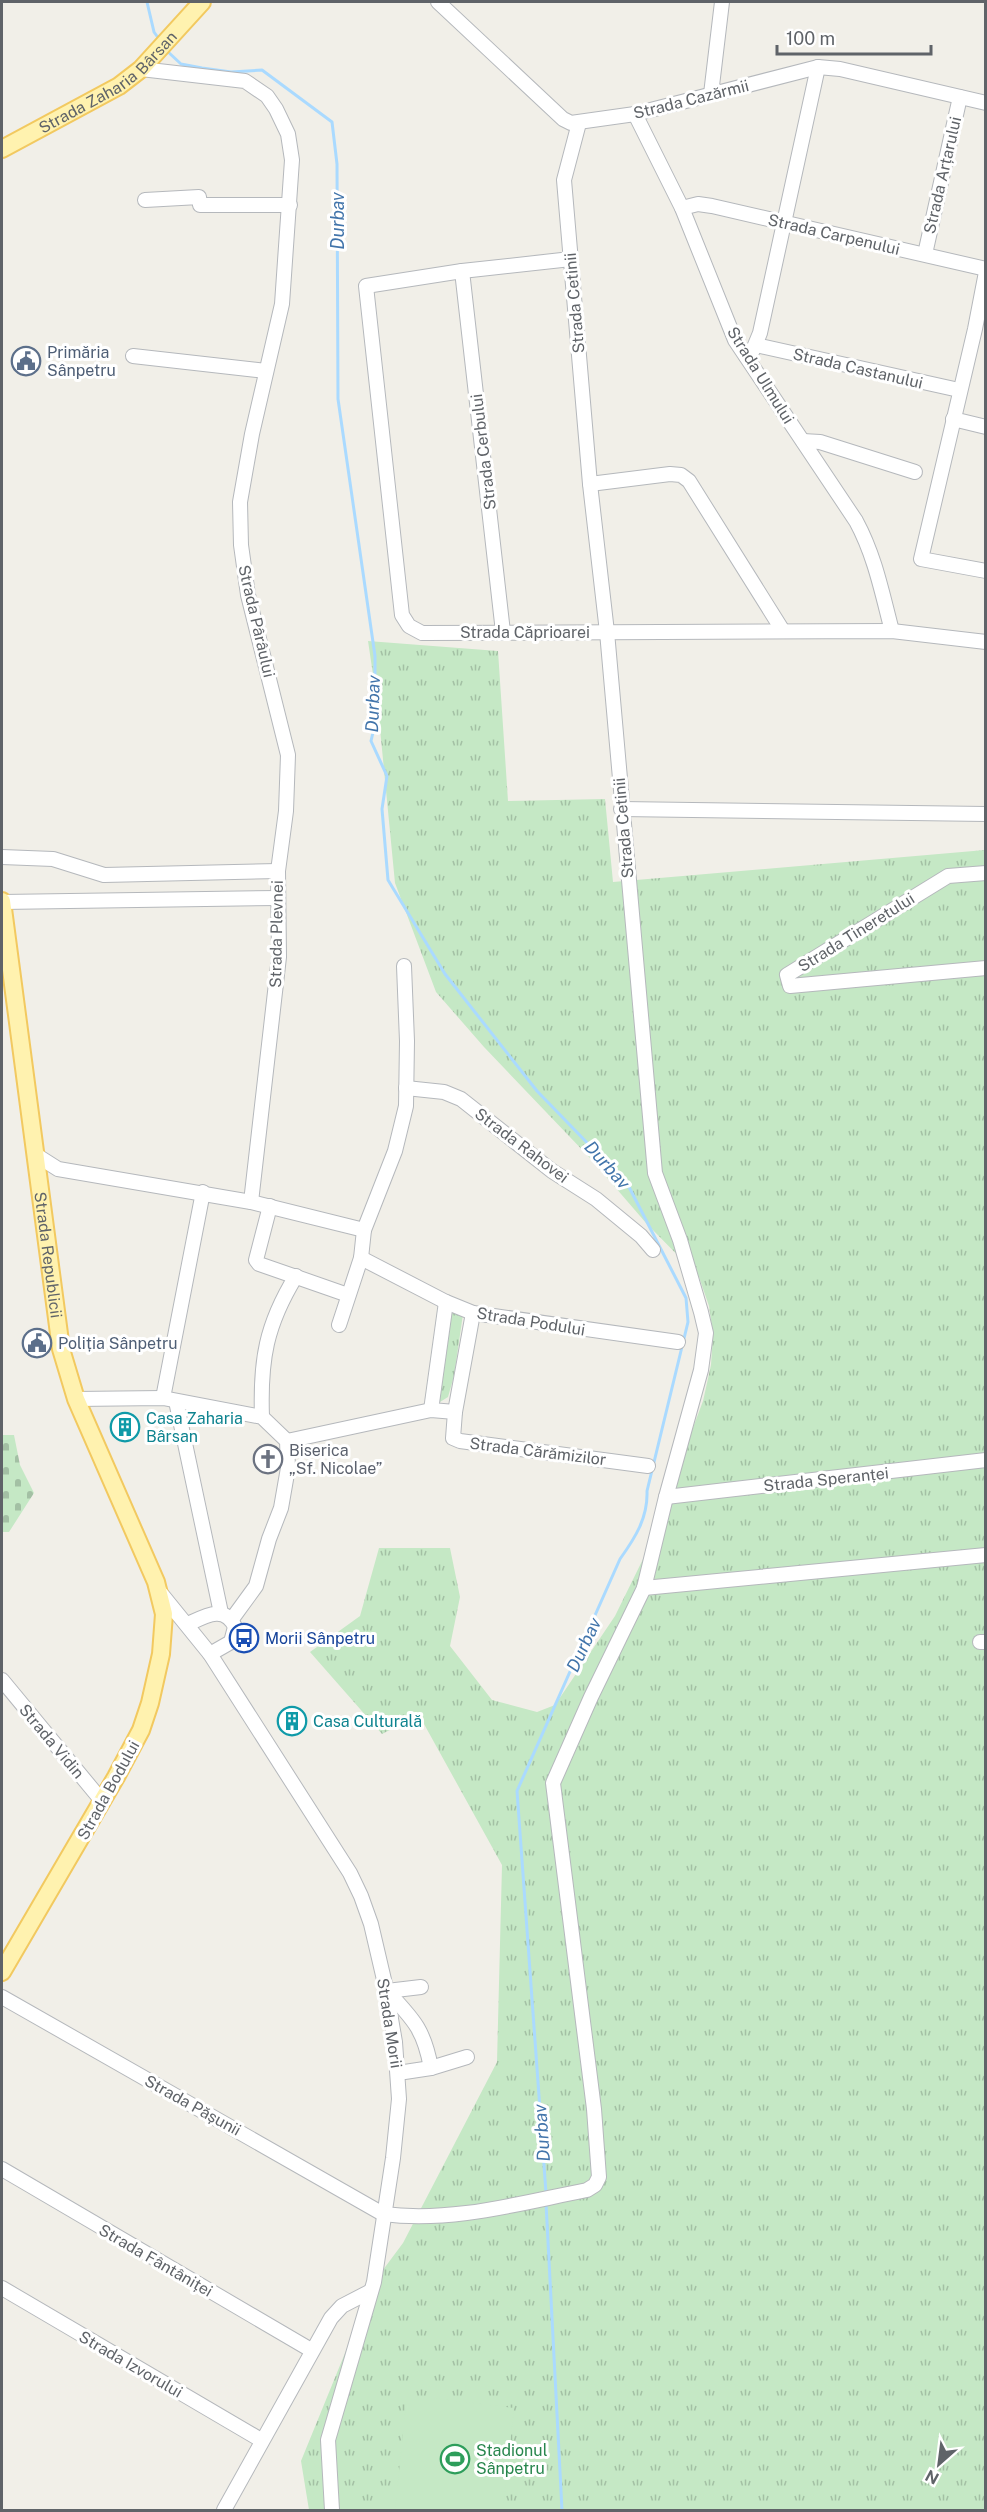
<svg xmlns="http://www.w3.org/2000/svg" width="987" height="2512" font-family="'Public Sans',sans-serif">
  <defs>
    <pattern id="grass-tufts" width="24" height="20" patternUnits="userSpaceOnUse" patternTransform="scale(1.5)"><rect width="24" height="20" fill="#c5e8c5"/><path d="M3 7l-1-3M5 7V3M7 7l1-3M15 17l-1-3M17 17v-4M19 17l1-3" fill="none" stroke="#a3c0a4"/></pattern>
    <pattern id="cemetery-stones" width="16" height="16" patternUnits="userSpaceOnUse" patternTransform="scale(1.5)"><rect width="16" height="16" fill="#c5e8c5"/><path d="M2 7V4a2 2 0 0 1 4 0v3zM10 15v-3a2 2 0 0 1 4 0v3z" fill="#a3c0a4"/></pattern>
  </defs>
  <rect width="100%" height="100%" fill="#f1efe8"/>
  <g fill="url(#grass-tufts)">
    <polygon points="368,641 498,651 508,801 605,799 613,882 985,850 985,2510 309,2510 301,2461 374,2282 403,2243 497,2062 502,1865 419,1715 382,1734 310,1652 360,1616 379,1548 450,1548 460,1597 450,1646 492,1700 537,1712 555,1705 615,1616 646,1553 703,1401 711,1365 713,1334 709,1306 699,1277 646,1223 590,1158 484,1047 436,992 395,883 378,708"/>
    <polygon points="449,1308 463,1314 454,1376 448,1397 440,1402 436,1394"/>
  </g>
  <polygon fill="url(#cemetery-stones)" points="2,1435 14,1435 20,1465 34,1493 9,1532 2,1532"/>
  <polygon fill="#c5e8c5" points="407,2395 514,2408 503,2510 395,2510"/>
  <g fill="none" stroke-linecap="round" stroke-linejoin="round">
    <g stroke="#aadaff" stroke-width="3">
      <polyline points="147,2 154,32 159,39"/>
      <path d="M 166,50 L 181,64 L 202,68 L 231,72 L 262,70 L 332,122 L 337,164 L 338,399 L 375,656 L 375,724 L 371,741 L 387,776 L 382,809 L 388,880 L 445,974 L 537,1091 L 628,1185 L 686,1298 L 688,1322 L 647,1491 C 648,1518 635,1538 620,1559 L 517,1791 L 546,2193"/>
      <polyline points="546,2203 562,2510"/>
    </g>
    <g stroke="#b5b8bc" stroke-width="16">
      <g id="minor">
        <polyline points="438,2 563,119 571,123 635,114 818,67 840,69 986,103"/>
        <polyline points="141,69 245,81 267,96 276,109 288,134 292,160 282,304 252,434 240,502 241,545 248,595 288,755 286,811 278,871 279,957 251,1202"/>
        <polyline points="711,94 722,2"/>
        <path d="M 635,114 L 682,208 L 735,340 L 856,521 C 875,556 882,593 892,631"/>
        <polyline points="145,200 199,197 200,205 290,205"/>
        <polyline points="682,208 698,204 712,206 986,269"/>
        <polyline points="925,254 960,97"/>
        <polyline points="571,259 462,271 366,286 402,615 409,626 422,633 892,631 986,642"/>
        <polyline points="462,271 503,632"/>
        <polyline points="986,272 975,329 921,559 986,571"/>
        <polyline points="756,345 959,390"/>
        <polyline points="133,356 266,371"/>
        <polyline points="746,356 753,350 760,333 818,67"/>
        <polyline points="953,419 986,427"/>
        <polyline points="803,441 820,442 915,472"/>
        <polyline points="590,484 670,474 681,475 689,481 783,631"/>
        <polyline points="621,809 986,814"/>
        <polyline points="2,857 53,859 104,875 278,871"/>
        <polyline points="986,873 948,876 787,975 790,986 986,968"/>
        <polyline points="2,902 278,898"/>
        <polyline points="406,1088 444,1092 461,1099 552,1171 596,1199 641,1236 653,1250"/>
        <polyline points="36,1155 58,1169 251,1202 364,1230"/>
        <polyline points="270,1206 256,1260 259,1264 348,1295"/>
        <polyline points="361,1258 446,1302 473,1313 678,1342"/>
        <polyline points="473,1313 455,1412 453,1438 460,1441 648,1466"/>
        <polyline points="339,1325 361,1258 364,1230 395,1151 406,1106 407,1041 404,966"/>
        <polyline points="163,1398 203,1192"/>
        <polyline points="76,1399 163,1398 262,1417 287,1441 288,1468 281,1508 269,1539 256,1586 232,1619"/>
        <polyline points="176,1401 221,1613"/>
        <polyline points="431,1410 446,1302"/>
        <path d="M 262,1417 C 260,1360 266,1325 296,1276"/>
        <polyline points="287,1441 431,1410 455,1412"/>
        <polyline points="666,1497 986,1460"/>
        <polyline points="644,1588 986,1555"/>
        <polyline points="159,1591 210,1654 350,1873 361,1896 371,1924 385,1984 395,2042 399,2099 393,2158 374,2282 328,2440 332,2510"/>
        <path d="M 188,1624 C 205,1616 225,1604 235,1627 L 231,1642 L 210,1654"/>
        <polyline points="980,1642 986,1642"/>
        <polyline points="2,1680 102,1801"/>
        <path d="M 387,1991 C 413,2019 424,2029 431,2068"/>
        <polyline points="387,1991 421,1987"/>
        <path d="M 2,1997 L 383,2214 C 452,2223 520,2203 587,2190 L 595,2185 L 599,2177 L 594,2109 L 553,1783 L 591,1697 L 644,1588 L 666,1497 L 701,1370 L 706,1333 L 701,1312 L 680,1240 L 655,1173 L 607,632 L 590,484 L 564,180 L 579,123"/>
        <polyline points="398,2073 431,2068 467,2057"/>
        <polyline points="2,2169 311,2350"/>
        <polyline points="2,2288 261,2440"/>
        <polyline points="224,2510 331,2318 342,2306 371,2291"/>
      </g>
    </g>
    <g stroke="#f2c960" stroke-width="20">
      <g id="major">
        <path id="s1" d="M 2,149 L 119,86 L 141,69 L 202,2"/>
        <path id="s2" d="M 2,901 L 61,1349 L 76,1399 L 156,1582 L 164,1614 L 161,1654 L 150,1703 L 141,1730 L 116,1777 L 2,1972"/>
      </g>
    </g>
    <use href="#minor" stroke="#fff" stroke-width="14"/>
    <use href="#major" stroke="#fff2af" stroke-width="16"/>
  </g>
  <defs>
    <g id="civic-ring" transform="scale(1.5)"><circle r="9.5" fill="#fff" stroke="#5c6f8a" stroke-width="1.5"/><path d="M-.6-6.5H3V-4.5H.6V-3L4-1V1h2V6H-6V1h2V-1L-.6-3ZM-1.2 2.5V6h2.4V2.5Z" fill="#5c6f8a"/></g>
    <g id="building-ring" transform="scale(1.5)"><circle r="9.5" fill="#fff" stroke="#0f9aa8" stroke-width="1.5"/><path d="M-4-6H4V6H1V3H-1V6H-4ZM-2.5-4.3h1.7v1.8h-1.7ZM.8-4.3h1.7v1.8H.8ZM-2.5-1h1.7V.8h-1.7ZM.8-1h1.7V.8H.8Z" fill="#0f9aa8"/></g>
    <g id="church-ring" transform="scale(1.5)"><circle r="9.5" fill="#fff" stroke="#6b7280" stroke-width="1.5"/><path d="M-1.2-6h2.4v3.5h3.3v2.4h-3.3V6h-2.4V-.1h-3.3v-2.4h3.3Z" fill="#6b7280"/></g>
    <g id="bus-ring" transform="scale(1.5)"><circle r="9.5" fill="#fff" stroke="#1a4fb4" stroke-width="1.5"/><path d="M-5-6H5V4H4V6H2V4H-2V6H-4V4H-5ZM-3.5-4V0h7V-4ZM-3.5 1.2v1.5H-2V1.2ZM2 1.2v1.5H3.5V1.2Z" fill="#1a4fb4"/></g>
    <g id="stadium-ring" transform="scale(1.5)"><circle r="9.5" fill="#fff" stroke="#2e9e5b" stroke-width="1.5"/><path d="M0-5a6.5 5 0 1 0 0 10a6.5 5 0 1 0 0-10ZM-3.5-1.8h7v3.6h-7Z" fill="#2e9e5b"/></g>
  </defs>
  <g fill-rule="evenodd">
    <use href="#civic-ring" x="26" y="361"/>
    <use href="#civic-ring" x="37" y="1343"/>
    <use href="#building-ring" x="125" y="1427"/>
    <use href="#church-ring" x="268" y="1459"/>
    <use href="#bus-ring" x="244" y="1638"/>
    <use href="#building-ring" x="292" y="1721"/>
    <use href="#stadium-ring" x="455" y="2459"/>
  </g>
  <g text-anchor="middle" stroke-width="6" stroke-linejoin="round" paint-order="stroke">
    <g font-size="16" fill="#5f6368" stroke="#fff">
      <text dy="6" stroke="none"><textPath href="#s1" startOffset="126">Strada Zaharia Bârsan</textPath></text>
      <text transform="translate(691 99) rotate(-14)" y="6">Strada Cazărmii</text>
      <text transform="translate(942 175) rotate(-77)" y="6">Strada Arțarului</text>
      <text transform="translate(834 234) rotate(13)" y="6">Strada Carpenului</text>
      <text transform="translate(574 303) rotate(-95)" y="6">Strada Cetinii</text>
      <text transform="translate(858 368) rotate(13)" y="6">Strada Castanului</text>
      <text transform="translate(761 375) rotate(58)" y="6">Strada Ulmului</text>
      <text transform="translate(483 452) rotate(-97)" y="6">Strada Cerbului</text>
      <text transform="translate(257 621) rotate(77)" y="6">Strada Pârâului</text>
      <text x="525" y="638">Strada Căprioarei</text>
      <text transform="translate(623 828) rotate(-95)" y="6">Strada Cetinii</text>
      <text transform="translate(856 932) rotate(-32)" y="6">Strada Tineretului</text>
      <text transform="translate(276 934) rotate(-89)" y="6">Strada Plevnei</text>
      <text transform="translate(522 1145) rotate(37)" y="6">Strada Rahovei</text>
      <text dy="6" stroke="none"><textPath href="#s2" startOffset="357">Strada Republicii</textPath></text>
      <text transform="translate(531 1321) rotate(9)" y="6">Strada Podului</text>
      <text transform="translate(538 1451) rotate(7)" y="6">Strada Cărămizilor</text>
      <text transform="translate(826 1479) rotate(-6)" y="6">Strada Speranței</text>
      <text transform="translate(52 1741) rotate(50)" y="6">Strada Vidin</text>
      <text transform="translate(108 1790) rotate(-61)" y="6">Strada Bodului</text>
      <text transform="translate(390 2023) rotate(81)" y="6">Strada Morii</text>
      <text transform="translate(193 2105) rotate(29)" y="6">Strada Pășunii</text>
      <text transform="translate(156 2260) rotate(30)" y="6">Strada Fântâniței</text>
      <text transform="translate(131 2364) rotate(30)" y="6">Strada Izvorului</text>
    </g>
    <g font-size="16" fill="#4e5e75" stroke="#fff" text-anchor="start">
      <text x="47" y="358">Primăria<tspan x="47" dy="18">Sânpetru</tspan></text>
      <text x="58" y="1349">Poliția Sânpetru</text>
    </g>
    <g font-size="16" fill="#0d838f" stroke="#fff" text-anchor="start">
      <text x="146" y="1424">Casa Zaharia<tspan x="146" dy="18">Bârsan</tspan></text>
      <text x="313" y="1727">Casa Culturală</text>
    </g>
    <g font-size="16" fill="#5b616d" stroke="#fff" text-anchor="start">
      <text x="289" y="1456">Biserica<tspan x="289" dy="18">„Sf. Nicolae”</tspan></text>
    </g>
    <g font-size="16" fill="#164399" stroke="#fff" text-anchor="start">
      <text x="265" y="1644">Morii Sânpetru</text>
    </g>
    <g font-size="16" fill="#27864d" stroke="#fff" text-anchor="start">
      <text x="476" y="2456">Stadionul<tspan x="476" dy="18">Sânpetru</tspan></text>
    </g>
    <g font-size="18" font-style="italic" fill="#4174aa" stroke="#fff">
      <text transform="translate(338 221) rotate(-90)" y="6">Durbav</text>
      <text transform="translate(373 704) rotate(-88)" y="6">Durbav</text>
      <text transform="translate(607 1165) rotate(48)" y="6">Durbav</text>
      <text transform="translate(584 1645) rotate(-65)" y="6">Durbav</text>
      <text transform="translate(542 2133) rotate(-94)" y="6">Durbav</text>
    </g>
  </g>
  <rect width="987" height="2512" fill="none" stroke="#5f6368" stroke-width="6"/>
  <g transform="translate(939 2464) rotate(208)" stroke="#ffffff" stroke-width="4.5" paint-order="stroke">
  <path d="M0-4.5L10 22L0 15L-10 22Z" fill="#5f6368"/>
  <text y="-9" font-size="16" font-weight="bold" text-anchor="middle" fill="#5f6368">N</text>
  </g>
  <path d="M777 45v9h154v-9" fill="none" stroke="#5f6368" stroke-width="3"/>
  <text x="786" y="45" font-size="18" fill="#5f6368" stroke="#ffffff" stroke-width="4.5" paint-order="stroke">100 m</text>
</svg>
